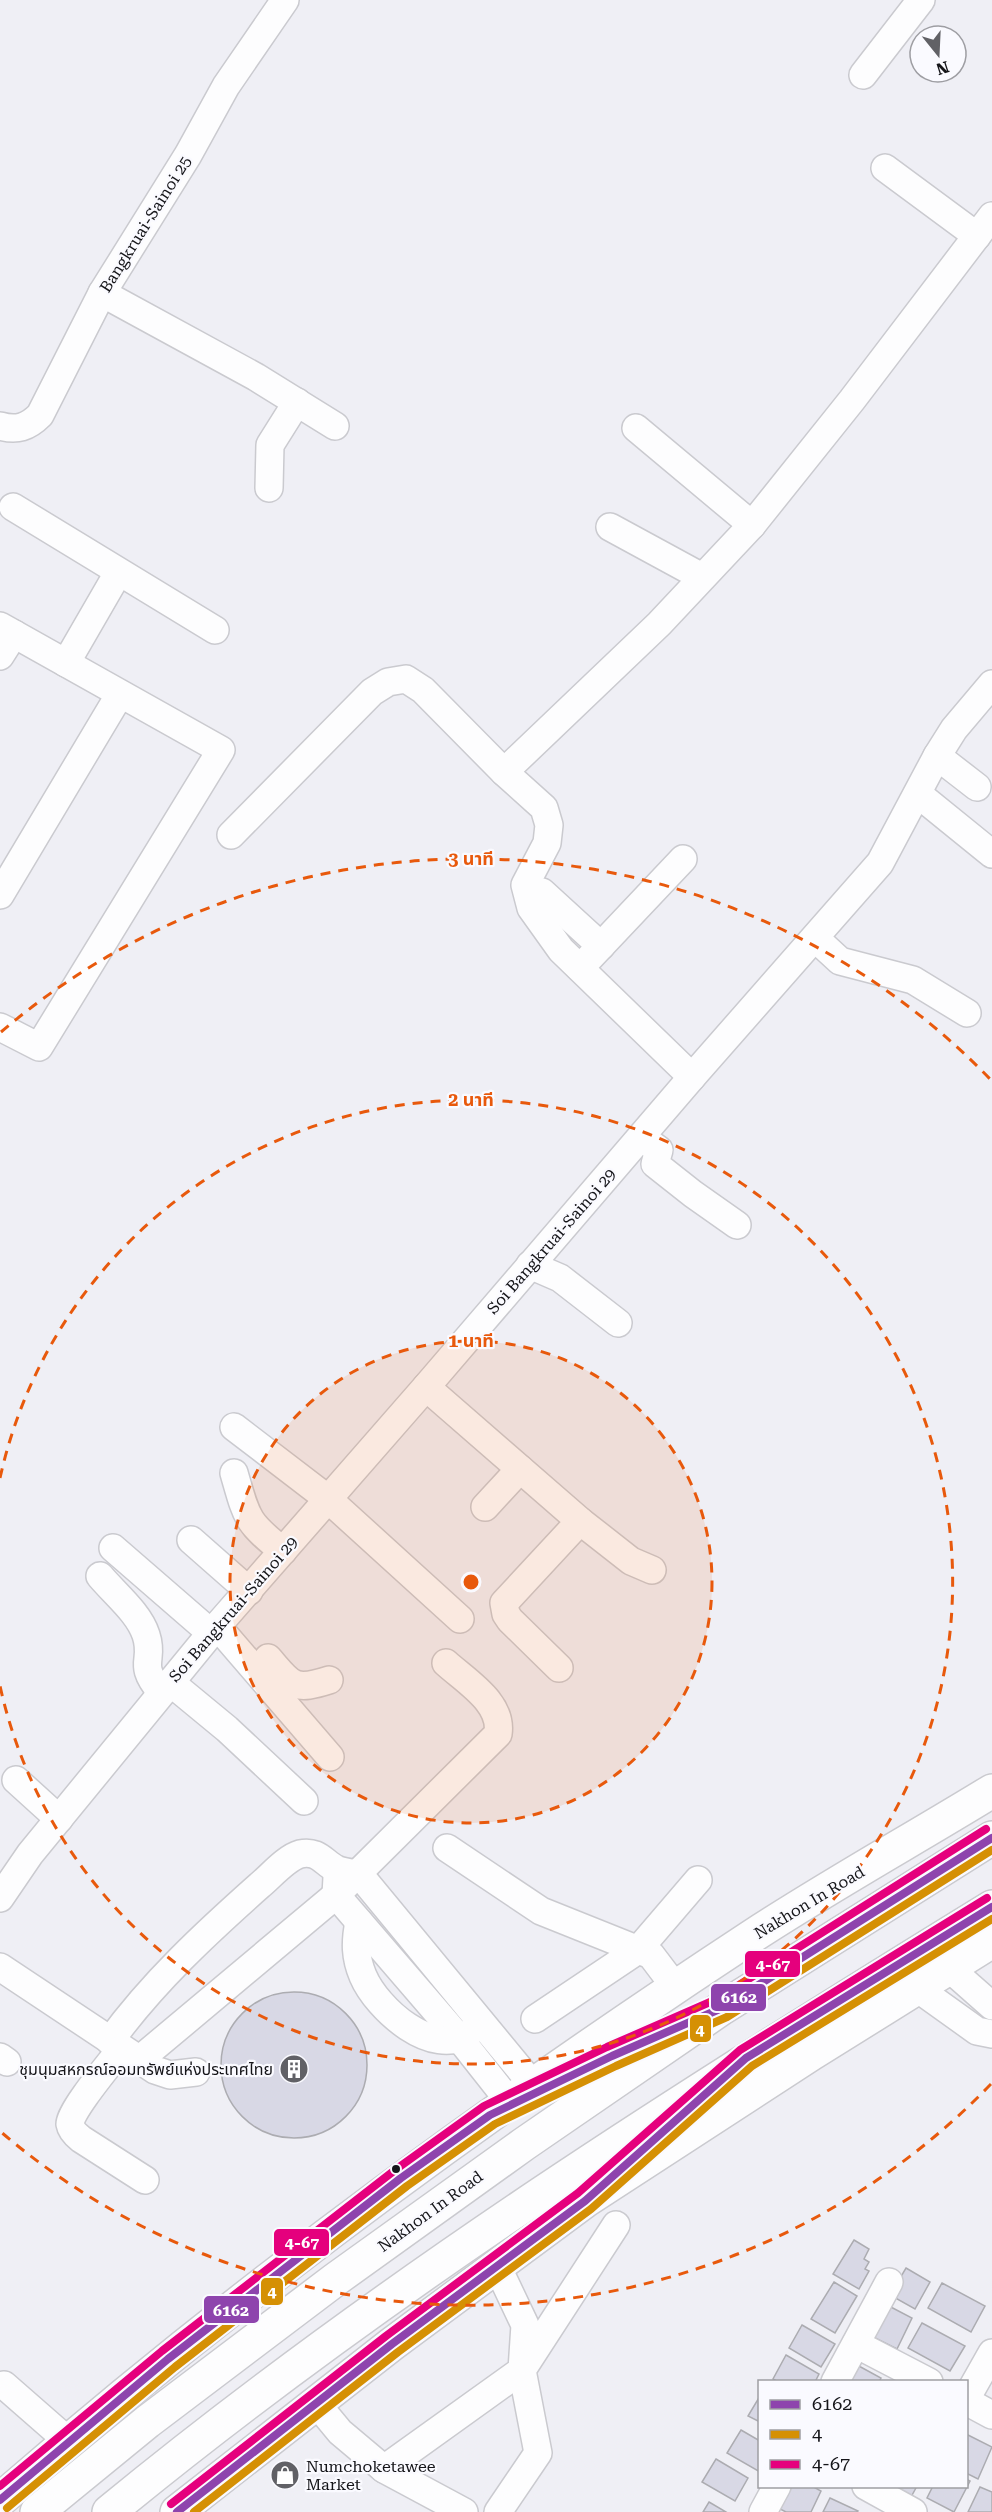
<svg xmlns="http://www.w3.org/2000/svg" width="992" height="2512" font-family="'Roboto Serif','Noto Sans Thai',serif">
  <rect width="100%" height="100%" fill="#efeff5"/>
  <g fill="#d8d8e5" stroke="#acacb1" stroke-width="1.5">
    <circle cx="294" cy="2065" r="73"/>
    <polygon points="854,2240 869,2249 864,2259 869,2262 865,2269 869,2271 859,2289 833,2274"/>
    <polygon points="906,2268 930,2282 915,2309 890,2295"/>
    <polygon points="834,2282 857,2296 835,2333 811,2319"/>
    <polygon points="942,2283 985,2306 971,2332 928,2308"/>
    <polygon points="887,2305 912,2318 897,2349 871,2336"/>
    <polygon points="922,2323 965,2346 950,2371 908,2348"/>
    <polygon points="802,2325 835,2344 821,2367 789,2348"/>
    <polygon points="786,2355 819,2374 815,2382 778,2382 773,2379"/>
    <polygon points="857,2365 881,2378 879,2382 847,2382"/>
    <polygon points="760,2396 760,2422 748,2416"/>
    <polygon points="741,2430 760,2441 760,2472 727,2453"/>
    <polygon points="966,2434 992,2447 978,2479 966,2473"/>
    <polygon points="716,2459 748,2478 735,2501 702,2482"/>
    <polygon points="966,2479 970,2481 954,2512 927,2498 933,2486 966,2486"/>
    <polygon points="789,2486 812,2486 821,2491 811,2512 786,2512 778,2508"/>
    <polygon points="892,2486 917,2486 911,2497"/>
    <polygon points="980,2487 992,2492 992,2512 968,2512"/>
    <polygon points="830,2498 858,2511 857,2512 823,2512"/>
    <polygon points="709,2502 726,2512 703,2512"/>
  </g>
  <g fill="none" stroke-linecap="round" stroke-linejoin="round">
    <g stroke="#cacacf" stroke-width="30">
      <g id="minor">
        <polyline points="863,75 921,0"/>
        <polyline points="885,168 977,236"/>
        <polyline points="102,293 256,377 335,426"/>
        <path d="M 0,426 C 17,431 28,427 40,415 L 102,293 L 188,155 L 226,86 L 285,0"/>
        <polyline points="636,428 752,525"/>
        <polyline points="269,488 270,445 297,402"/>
        <polyline points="13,507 215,630"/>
        <polyline points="610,527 702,577"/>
        <polyline points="0,626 221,750 39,1047 0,1027"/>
        <polyline points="0,656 14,634"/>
        <polyline points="66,663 118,573"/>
        <polyline points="937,756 977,787"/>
        <polyline points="504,772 659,624 752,525 852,400 992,216"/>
        <polyline points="918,794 992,854"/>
        <polyline points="231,835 372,692 388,682 406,679 423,690 504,772 544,808 549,825 547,843 525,885 531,908 561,950 692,1077"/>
        <polyline points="542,892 601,946"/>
        <polyline points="0,895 120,694"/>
        <polyline points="815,938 840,961 913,980 967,1013"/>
        <polyline points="580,968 683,859"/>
        <polyline points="641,1137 659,1150 655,1164 693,1194 737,1225"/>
        <polyline points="530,1265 560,1278 618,1323"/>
        <polyline points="426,1387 580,1521 504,1603 506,1614 510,1620 559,1668"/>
        <polyline points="234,1427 328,1499 460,1619"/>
        <path d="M 234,1473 C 247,1518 246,1522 283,1551"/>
        <polyline points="485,1507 520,1469"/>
        <polyline points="580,1521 631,1561 652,1570"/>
        <polyline points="191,1540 249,1591"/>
        <polyline points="113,1548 211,1633"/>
        <path d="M 100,1576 C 115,1594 139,1613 146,1635 C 155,1662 136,1662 161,1692"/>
        <polyline points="218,1627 330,1757"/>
        <path d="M 268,1658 C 291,1684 292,1692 329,1680"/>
        <polyline points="170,1682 227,1729 304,1801"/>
        <polyline points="16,1780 59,1819"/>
        <polyline points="447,1848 541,1911 651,1955 676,1988"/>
        <polyline points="337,1877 336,1895 460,2039 509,2101"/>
        <polyline points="0,1898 30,1854 211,1633 426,1387 692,1077 880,863 937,756 954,729 992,684"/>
        <path d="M 359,1922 C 355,1942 355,1957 363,1976 C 377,2009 433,2059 469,2033"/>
        <polyline points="0,1967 155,2070 170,2075 196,2072"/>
        <polyline points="949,1968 992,2006"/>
        <polyline points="917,1988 977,2031 992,2034"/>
        <polyline points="535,2019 638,1950 698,1880"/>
        <path d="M 110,2041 C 153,1982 206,1933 260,1885 C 271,1876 286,1858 300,1854 C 318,1850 323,1862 336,1869 C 342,1872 352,1873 359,1874 L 533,2085"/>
        <path d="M 121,2049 C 112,2061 69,2112 70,2124 C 71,2130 76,2135 81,2139 L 145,2180"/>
        <polyline points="0,2057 7,2062"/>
        <path d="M 139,2060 L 336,1895 L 498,1734 C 503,1703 467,1682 446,1663"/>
        <polyline points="856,2344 929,2382"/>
        <polyline points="835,2382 889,2282"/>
        <polyline points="4,2385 68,2441"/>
        <polyline points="966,2399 992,2353"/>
        <polyline points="966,2401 992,2415"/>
        <polyline points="316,2403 340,2432 384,2469 522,2370 525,2325 497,2266"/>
        <polyline points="384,2469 464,2512"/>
        <polyline points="866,2486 913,2512"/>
        <polyline points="498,2512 538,2453 522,2370 616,2225"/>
        <polyline points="763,2512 777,2486"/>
      </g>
    </g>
    <g stroke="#cacacf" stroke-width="36">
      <g id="major">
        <path d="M 0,2500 C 236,2294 489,2109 751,1937 C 829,1886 912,1840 992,1791"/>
        <polyline points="37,2512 147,2422 336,2279 524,2144 722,2008 992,1838"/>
        <path d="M 109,2512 C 385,2285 688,2094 992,1907"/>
        <polyline points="177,2512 392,2344 585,2201 811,2054 992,1941"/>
      </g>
    </g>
    <use href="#minor" stroke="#fdfdfe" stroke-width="27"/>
    <use href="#major" stroke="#fdfdfe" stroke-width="33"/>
    <g stroke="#fafaff" stroke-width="12">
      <g id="bus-1">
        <polyline points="0,2500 168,2359 401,2178 490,2115 612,2056 722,2008 992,1838"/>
        <polyline points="177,2512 392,2344 585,2201 746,2058 992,1907"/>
      </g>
    </g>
    <g stroke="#fafaff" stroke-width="12">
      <g id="bus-2">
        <polyline points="7,2508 175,2367 407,2186 495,2124 616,2066 727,2017 992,1850"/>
        <polyline points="194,2512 398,2352 591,2209 752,2066 992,1919"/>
      </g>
    </g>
    <g stroke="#fafaff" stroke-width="12">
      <g id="bus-3">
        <polyline points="0,2486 162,2351 395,2170 484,2106 607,2047 717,1999 986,1829"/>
        <polyline points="171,2504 386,2336 578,2193 740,2050 987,1898"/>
      </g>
    </g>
    <use href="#bus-1" stroke="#8e44ad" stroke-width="8"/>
    <use href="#bus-2" stroke="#d59004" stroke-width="8"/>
    <use href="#bus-3" stroke="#e5007d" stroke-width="8"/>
  </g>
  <circle cx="471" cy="1582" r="241" fill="#e8590c" fill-opacity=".12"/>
  <g fill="none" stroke="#e8590c" stroke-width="3" stroke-dasharray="10 8">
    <circle cx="471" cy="1582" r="241"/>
    <path d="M0 1478A482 482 0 1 1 0 1686"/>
    <path d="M991 2084A723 723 0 0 1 1 2132M1 1032A723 723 0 0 1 991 1080"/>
  </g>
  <defs>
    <g id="building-disc" transform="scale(1.5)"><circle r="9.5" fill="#616166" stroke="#fafaff"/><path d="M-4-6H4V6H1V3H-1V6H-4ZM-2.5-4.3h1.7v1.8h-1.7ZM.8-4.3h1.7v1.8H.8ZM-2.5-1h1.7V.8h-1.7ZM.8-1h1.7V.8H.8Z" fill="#fff"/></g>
    <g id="shop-disc" transform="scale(1.5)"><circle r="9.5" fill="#616166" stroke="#fafaff"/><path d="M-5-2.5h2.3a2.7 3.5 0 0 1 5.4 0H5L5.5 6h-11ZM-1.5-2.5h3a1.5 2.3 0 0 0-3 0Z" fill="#fff"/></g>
  </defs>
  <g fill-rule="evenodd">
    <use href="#building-disc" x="294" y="2069"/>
    <use href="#shop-disc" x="285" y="2475"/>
  </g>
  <circle fill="#151519" stroke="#fafaff" stroke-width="2" cx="396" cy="2169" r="5"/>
  <g text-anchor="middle" stroke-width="4.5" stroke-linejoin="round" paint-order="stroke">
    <g font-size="16" fill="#151519" stroke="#fafaff">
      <text transform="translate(145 224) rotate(-58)" y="6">Bangkruai-Sainoi 25</text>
      <text transform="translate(551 1241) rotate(-49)" y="6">Soi Bangkruai-Sainoi 29</text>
      <text transform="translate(233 1609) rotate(-49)" y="6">Soi Bangkruai-Sainoi 29</text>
      <text transform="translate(809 1902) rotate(-31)" y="6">Nakhon In Road</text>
      <text transform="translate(430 2211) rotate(-36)" y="6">Nakhon In Road</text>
    </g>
    <g font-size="16" fill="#151519" stroke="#fafaff" text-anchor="end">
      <text x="273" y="2075">ชุมนุมสหกรณ์ออมทรัพย์แห่งประเทศไทย</text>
      <text x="306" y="2472" text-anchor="start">Numchoketawee<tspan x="306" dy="18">Market</tspan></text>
    </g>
  </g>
  <circle cx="471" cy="1582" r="9" fill="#e8590c" stroke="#fafaff" stroke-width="3"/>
  <g font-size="18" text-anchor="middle" font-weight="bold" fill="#e8590c" stroke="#fafaff" stroke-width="4.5" stroke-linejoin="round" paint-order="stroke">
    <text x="471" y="865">3 นาที</text>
    <text x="471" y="1106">2 นาที</text>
    <text x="471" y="1347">1 นาที</text>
  </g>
  <g stroke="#fafaff" stroke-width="2">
    <rect x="744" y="1950" width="57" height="28" rx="6" fill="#e5007d"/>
    <rect x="710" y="1983" width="57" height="29" rx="6" fill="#8e44ad"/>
    <rect x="689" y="2014" width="23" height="29" rx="6" fill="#d59004"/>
    <rect x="273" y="2228" width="57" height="29" rx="6" fill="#e5007d"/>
    <rect x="260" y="2277" width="24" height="29" rx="6" fill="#d59004"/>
    <rect x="203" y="2295" width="57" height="29" rx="6" fill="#8e44ad"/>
  </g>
  <g font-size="16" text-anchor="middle" font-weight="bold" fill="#fff">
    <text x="773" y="1970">4-67</text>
    <text x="739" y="2003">6162</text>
    <text x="700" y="2035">4</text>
    <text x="302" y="2248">4-67</text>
    <text x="272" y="2297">4</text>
    <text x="231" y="2316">6162</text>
  </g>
  <rect x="758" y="2380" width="210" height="108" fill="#fafaff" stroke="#9e9ea3" stroke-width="1.5"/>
  <rect x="770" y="2400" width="30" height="9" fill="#8e44ad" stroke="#9e9ea3" stroke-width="1.5"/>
  <text x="812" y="2410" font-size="18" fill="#151519">6162</text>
  <rect x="770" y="2430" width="30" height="9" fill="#d59004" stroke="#9e9ea3" stroke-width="1.5"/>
  <text x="812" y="2440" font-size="18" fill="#151519">4</text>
  <rect x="770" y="2460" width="30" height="9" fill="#e5007d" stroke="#9e9ea3" stroke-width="1.5"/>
  <text x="812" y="2470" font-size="18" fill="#151519">4-67</text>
  <g transform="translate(938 54) rotate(162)"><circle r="28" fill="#fafaff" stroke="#9e9ea3" stroke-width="1.5"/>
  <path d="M0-4.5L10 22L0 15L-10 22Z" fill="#616166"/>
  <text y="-9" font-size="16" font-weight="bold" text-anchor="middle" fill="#151519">N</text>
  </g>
</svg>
